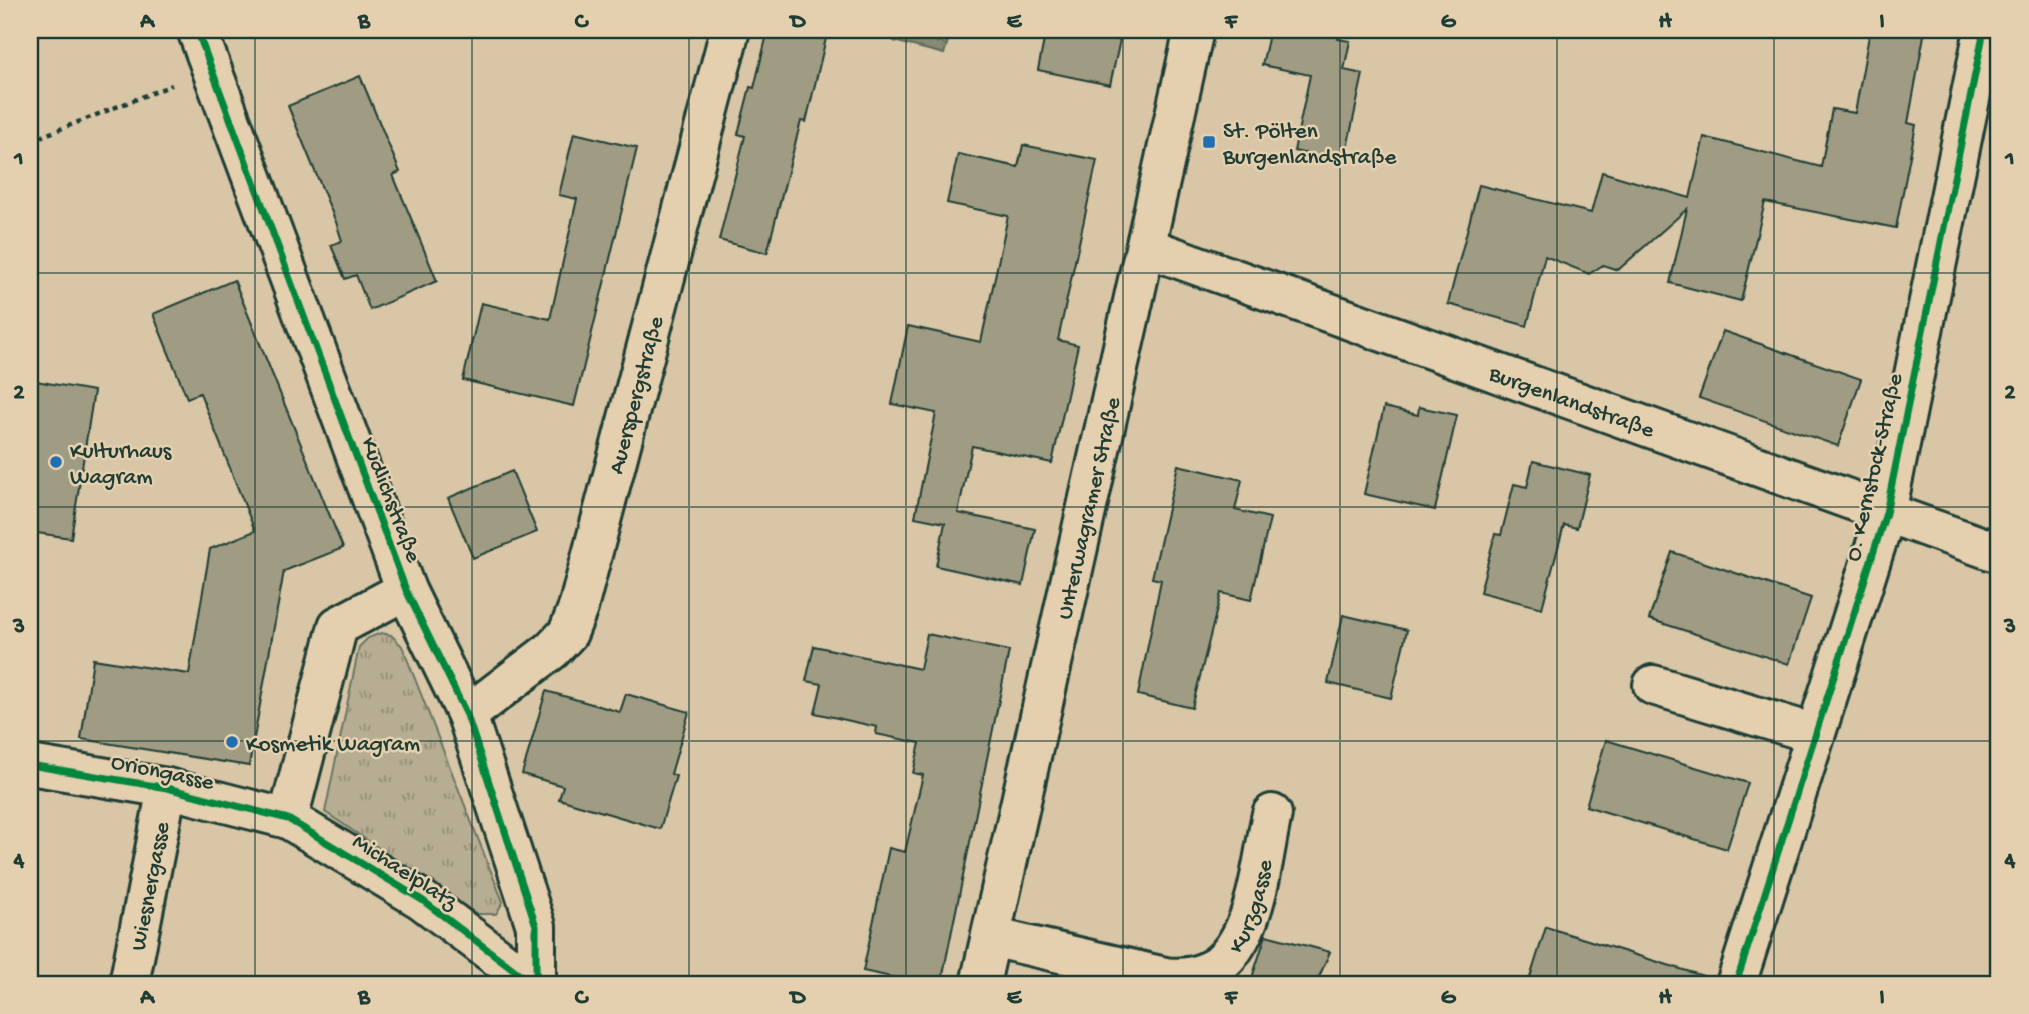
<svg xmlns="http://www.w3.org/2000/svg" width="2029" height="1014" font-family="'Gochi Hand',sans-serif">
  <defs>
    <pattern id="grass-tufts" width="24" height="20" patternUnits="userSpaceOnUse" patternTransform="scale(1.75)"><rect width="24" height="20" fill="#b6ad92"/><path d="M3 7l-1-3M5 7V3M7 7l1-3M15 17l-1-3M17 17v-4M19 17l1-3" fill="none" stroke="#938e78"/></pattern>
    <pattern id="water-ripples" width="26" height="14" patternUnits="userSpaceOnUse" patternTransform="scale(1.75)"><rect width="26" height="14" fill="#878a74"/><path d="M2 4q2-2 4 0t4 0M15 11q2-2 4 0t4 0" fill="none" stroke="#6e7260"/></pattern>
  </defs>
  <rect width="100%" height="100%" fill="#d8c6a7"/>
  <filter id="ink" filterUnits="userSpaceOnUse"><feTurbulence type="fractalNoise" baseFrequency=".0143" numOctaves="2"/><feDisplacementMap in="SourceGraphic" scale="14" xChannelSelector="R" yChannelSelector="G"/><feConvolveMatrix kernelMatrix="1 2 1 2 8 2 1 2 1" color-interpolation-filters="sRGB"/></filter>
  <g filter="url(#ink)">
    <polygon fill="url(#grass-tufts)" stroke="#6a7563" stroke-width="2" points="381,633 391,635 402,646 503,902 496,914 477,914 325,812 359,647 368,638"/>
    <polygon fill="url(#water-ripples)" stroke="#5d6b5a" stroke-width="2" points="899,30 948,30 951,31 944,54 894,41"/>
    <g fill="#9f9c83" stroke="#1f3d34" stroke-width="2">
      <polygon points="768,30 828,30 806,122 801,121 767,253 719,240 745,136 738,134 750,87 754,88"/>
      <polygon points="1046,30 1070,30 1120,40 1110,85 1038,70"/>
      <polygon points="1270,30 1341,30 1338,39 1350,41 1344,70 1363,74 1344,162 1294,151 1310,75 1262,65"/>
      <polygon points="1870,30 1925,30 1908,123 1916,125 1896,228 1765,202 1741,301 1670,283 1687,209 1618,270 1603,265 1589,274 1545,256 1527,326 1448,304 1479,185 1591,213 1602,172 1690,198 1704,137 1821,167 1832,109 1855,113"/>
      <polygon points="360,76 400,172 393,175 437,281 370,310 356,275 345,279 331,245 342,241 336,222 288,106"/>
      <polygon points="574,133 637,148 574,406 463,380 481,303 550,319 577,199 559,195"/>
      <polygon points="1023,145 1097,160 1058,340 1078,345 1052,463 972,446 958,513 1035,529 1023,585 936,566 945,523 915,517 936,413 892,404 908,326 981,342 1008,216 947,203 958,154 1018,167"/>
      <polygon points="234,280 343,548 284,571 249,766 81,739 93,659 189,674 210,549 255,531 200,393 187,398 153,314"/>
      <polygon points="1723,331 1861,379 1838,446 1699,398"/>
      <polygon points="30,380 94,391 71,538 30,532"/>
      <polygon points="1384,407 1418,415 1419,407 1457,415 1435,510 1364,494"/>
      <polygon points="1533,461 1590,475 1577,528 1564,525 1542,608 1480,592 1495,534 1501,535 1514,484 1527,487"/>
      <polygon points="1178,465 1242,480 1235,510 1270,518 1251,600 1221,593 1192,708 1138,695 1161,580 1152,578"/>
      <polygon points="512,471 537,532 473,558 448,498"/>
      <polygon points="1672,552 1811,598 1789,664 1649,619"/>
      <polygon points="1343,615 1407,630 1391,698 1328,683"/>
      <polygon points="927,634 1009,651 941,984 924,984 863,971 889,848 905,852 923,775 913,773 920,743 876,734 877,727 815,713 822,684 806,681 814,646 920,669"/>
      <polygon points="546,691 620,712 626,694 689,712 671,774 676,776 660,829 559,799 563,786 522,774"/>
      <polygon points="1606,740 1748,783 1727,849 1586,806"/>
      <polygon points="1546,927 1703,976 1702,984 1528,984"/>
      <polygon points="1266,935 1330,952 1316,984 1250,984"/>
    </g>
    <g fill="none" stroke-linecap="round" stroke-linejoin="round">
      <g stroke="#1f3d34" stroke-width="44">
        <g id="minor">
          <polyline points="197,30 406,590 467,715 536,926 536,984"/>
          <path id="s1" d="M 1146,247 L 1999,553"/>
          <polyline points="1653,685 1815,734"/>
          <path id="s2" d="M 467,715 L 552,650 L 568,633 L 578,608 L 730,30"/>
          <polyline points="30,765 167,788 288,819 422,900 533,984"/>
          <polyline points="288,819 338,626 406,590"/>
          <path id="s3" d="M 991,937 L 1165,977 C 1255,988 1258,876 1272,814"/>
          <path id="s4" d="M 129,984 L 167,788"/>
          <path id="s5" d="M 980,984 L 1194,30"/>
          <polyline points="1736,984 1886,513 1984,30"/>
        </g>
      </g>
      <polyline stroke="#1f3d34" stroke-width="4.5" stroke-dasharray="5 5" stroke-linecap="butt" points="30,141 172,85"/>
      <use href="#minor" stroke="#e4cfae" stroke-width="38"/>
      <g stroke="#e4cfae" stroke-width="11">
        <g id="cycleway">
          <polyline points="197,30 406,590 467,715 536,926 536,984"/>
          <polyline points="30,765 167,788 288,819 422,900 533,984"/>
          <polyline points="1736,984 1886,513 1984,30"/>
        </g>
      </g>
      <use href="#cycleway" stroke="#00873e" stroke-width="7"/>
    </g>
  </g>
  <path fill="none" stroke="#1f3d34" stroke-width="2" stroke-opacity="0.55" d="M 255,30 L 255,984M 472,30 L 472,984M 689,30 L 689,984M 906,30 L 906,984M 1123,30 L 1123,984M 1340,30 L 1340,984M 1557,30 L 1557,984M 1774,30 L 1774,984M 30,273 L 1999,273M 30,507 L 1999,507M 30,741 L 1999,741"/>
  <g fill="#1f6fb2" stroke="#e4cfae" stroke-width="2.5">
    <rect x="1202" y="135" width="14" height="14" rx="3.5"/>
    <circle cx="56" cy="462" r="7"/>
    <circle cx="232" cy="742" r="7"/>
  </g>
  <g text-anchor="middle" stroke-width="5" stroke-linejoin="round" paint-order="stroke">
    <g font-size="23" fill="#1f3d34" stroke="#e4cfae" text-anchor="start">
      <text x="1223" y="137">St. Pölten<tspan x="1223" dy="26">Burgenlandstraße</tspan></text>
      <text x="70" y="457">Kulturhaus<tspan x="70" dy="26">Wagram</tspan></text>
      <text x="246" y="750">Kosmetik Wagram</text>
    </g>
    <g font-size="23" fill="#1f3d34" stroke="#e4cfae">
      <text dy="8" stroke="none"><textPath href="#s2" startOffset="378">Auerspergstraße</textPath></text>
      <text dy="8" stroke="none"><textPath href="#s1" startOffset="453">Burgenlandstraße</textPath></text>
      <text transform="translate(1872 467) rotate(-77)" y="8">O. Kernstock-Straße</text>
      <text transform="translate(393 499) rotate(69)" y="8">Kudlichstraße</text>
      <text dy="8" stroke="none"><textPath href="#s5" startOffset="488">Unterwagramer Straße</textPath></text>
      <text transform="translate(163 770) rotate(12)" y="8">Oriongasse</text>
      <text transform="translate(406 870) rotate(33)" y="8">Michaelplatz</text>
      <text dy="8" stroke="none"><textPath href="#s4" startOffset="100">Wiesnergasse</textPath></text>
      <text dy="8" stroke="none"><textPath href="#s3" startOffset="303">Kurzgasse</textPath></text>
    </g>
  </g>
  <rect width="2029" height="1014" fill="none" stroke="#e4cfae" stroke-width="77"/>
  <rect x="38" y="38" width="1952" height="938" fill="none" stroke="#1f3d34" stroke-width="2.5"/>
  <g font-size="23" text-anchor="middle" font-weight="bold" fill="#1f3d34">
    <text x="147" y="27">A</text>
    <text x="364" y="27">B</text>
    <text x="581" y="27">C</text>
    <text x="798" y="27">D</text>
    <text x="1014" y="27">E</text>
    <text x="1231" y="27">F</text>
    <text x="1448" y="27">G</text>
    <text x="1665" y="27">H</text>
    <text x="1882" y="27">I</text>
    <text x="19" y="164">1</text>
    <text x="2010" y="164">1</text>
    <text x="19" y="398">2</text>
    <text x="2010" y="398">2</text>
    <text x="19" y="632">3</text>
    <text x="2010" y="632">3</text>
    <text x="19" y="866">4</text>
    <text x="2010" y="866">4</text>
    <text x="147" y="1003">A</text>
    <text x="364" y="1003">B</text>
    <text x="581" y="1003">C</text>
    <text x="798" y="1003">D</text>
    <text x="1014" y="1003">E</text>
    <text x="1231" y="1003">F</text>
    <text x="1448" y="1003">G</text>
    <text x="1665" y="1003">H</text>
    <text x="1882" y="1003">I</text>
  </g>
</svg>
